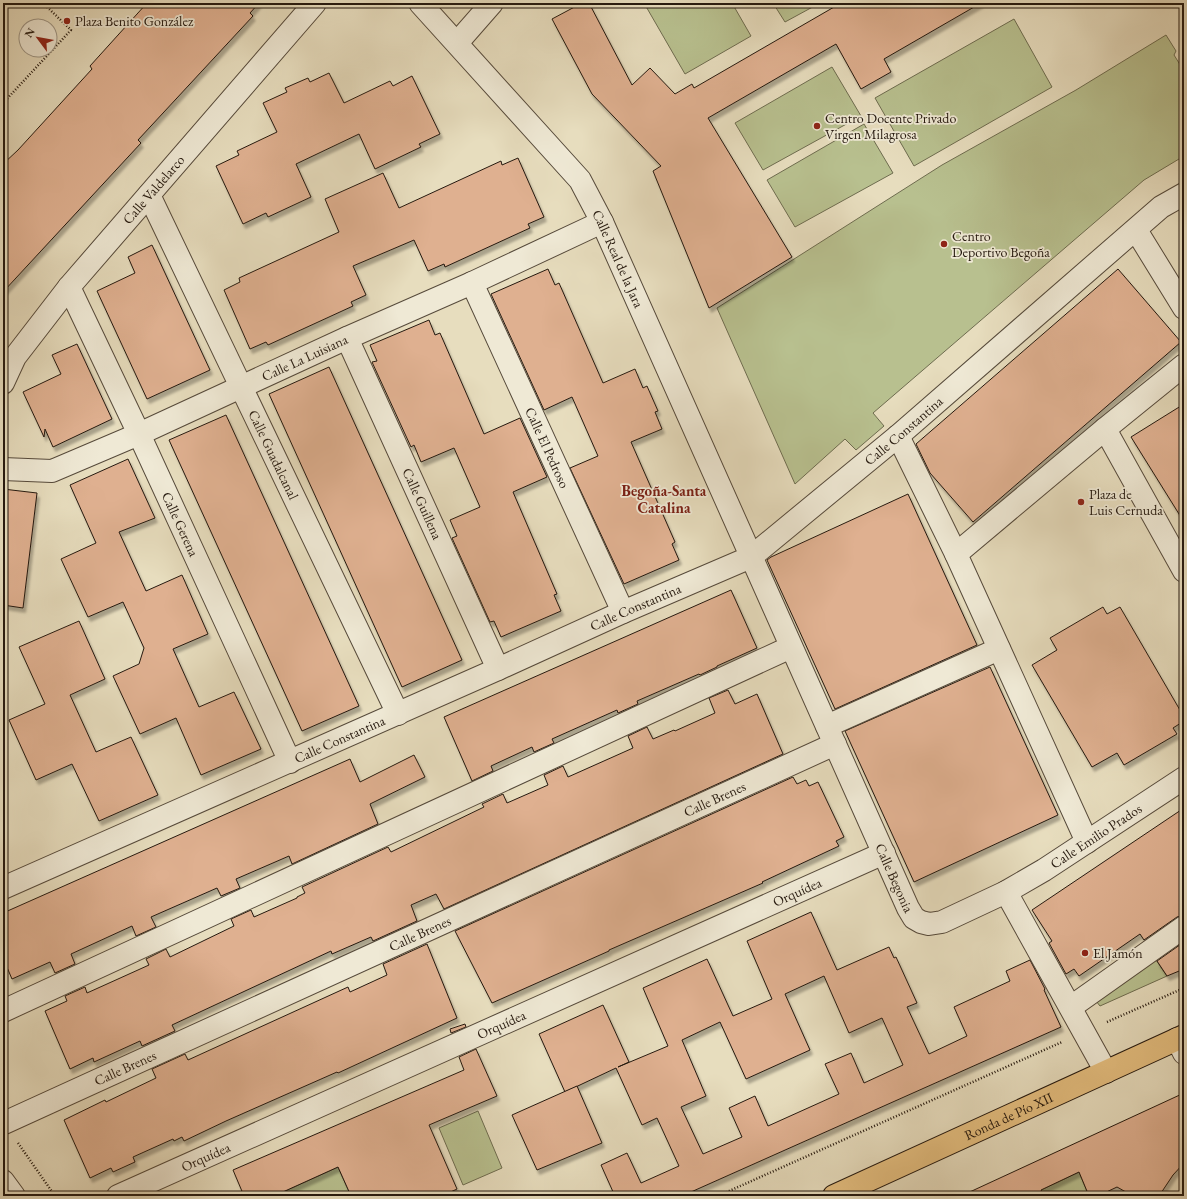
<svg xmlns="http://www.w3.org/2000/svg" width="1187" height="1199" font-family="'EB Garamond',serif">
  <defs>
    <filter id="shadow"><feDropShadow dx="2.5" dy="4.5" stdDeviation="1" flood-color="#0004"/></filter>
  </defs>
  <rect width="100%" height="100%" fill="#e7ddbe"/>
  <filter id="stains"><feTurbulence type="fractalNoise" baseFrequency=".005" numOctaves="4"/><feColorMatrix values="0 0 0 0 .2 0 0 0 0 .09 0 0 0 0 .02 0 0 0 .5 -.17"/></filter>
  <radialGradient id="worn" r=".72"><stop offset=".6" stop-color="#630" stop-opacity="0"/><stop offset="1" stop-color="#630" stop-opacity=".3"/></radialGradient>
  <g fill="#b8c08f" stroke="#6e6c4f">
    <polygon points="644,3 732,3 751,36 685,74"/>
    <polygon points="773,3 820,3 785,22"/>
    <polygon points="1014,19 1052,87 914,166 875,98"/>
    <polygon points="1166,35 1176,51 1174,55 1184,71 1184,156 1144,180 873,413 884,426 856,450 845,439 795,484 717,308 942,165 1076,90"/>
    <polygon points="832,67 861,116 763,170 735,123"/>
    <polygon points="864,124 893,173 795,227 767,180"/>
    <polygon points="1156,960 1167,976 1100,1006 1096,1001"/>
    <polygon points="478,1111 502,1168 463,1185 439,1128"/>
    <polygon points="338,1167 351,1196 274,1196"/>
    <polygon points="1079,1172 1089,1196 1044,1196 1041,1190"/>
  </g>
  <g fill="#dfb090" stroke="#25190f" fill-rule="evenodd" filter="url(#shadow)">
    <polygon points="147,3 259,3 250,13 253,16 138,140 141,143 3,292 3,164 18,150 92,69 90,66"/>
    <polygon points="582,3 589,3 632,85 650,68 675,94 692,84 694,88 841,3 981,3 884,59 891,72 861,89 836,44 708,118 792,257 709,308 653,171 661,166 592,94 552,19"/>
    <polygon points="329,73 344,103 390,81 393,86 412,76 440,134 419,144 421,147 375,169 359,134 296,164 311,197 268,217 266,213 243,224 216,166 239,155 237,151 277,132 263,103 287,92 285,88 308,78 310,82"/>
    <polygon points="518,158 544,217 528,224 530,228 445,267 444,264 428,271 414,240 353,266 366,295 351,302 353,306 268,345 266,342 250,349 224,290 240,282 239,278 339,232 325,199 383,173 399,208 501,161 502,165"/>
    <polygon points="152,245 210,370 147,399 97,291 135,273 128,257"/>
    <polygon points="548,269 555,285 559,283 603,383 635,369 643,388 647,386 658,411 655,412 662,429 631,442 675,542 672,544 679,560 624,584 570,468 598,456 572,397 544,410 491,294"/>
    <polygon points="1118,269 1181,342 973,522 930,473 916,444"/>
    <polygon points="429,320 435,335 440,333 484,434 520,418 547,477 513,492 557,594 554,595 561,611 501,637 494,621 490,622 452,538 457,536 450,520 480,507 454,448 421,462 414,445 411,447 372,362 377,361 370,345"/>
    <polygon points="77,344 112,419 53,447 45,429 44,437 23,392 61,374 52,355"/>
    <polygon points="329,367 462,660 402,687 269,394"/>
    <polygon points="1184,404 1184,522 1131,437"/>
    <polygon points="226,415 359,706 302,731 169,440"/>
    <polygon points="128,459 155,518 119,532 146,591 182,575 208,634 173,649 199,707 234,692 261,749 201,775 176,718 140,734 113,676 139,664 144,648 123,602 88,617 61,559 96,543 70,485"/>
    <polygon points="3,489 37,493 23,608 3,605"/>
    <polygon points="908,494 977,645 835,709 767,560 771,557"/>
    <polygon points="731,590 757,648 717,666 717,667 700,675 699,674 637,701 638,704 618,713 617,710 552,739 554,743 534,752 532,747 491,766 493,771 472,781 444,717"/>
    <polygon points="1103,607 1107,614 1120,607 1184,717 1184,721 1173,728 1177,734 1124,765 1117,753 1092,767 1032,665 1057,650 1050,638"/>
    <polygon points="79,621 105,679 70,695 96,752 131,737 158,795 99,821 72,764 36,780 9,720 45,704 19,647"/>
    <polygon points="990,667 1058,815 914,882 845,731"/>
    <polygon points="728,690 735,704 757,694 783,754 444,909 436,894 411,905 417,921 373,941 371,937 332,954 331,951 172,1025 175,1031 142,1046 140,1041 94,1062 93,1058 70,1069 45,1011 67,1001 65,996 85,987 87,993 149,965 146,959 166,949 170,957 234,926 231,919 251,910 254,917 297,898 297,897 305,893 302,887 388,847 391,852 484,807 482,804 503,794 507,803 548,785 544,775 563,766 568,777 633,748 628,736 647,727 653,739 674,730 675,731 715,713 709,698"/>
    <polygon points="414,755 425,777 370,804 378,824 292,864 289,856 236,879 240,888 221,896 217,888 151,917 156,927 136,936 132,926 71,954 75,964 55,973 50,962 12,979 3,958 3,913 350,759 360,782"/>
    <polygon points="793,777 797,784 806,780 809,786 818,782 844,837 836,841 839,846 762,882 763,883 609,950 609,951 492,1003 455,931"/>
    <polygon points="1184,808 1184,915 1177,917 1144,940 1140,934 1079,976 1074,969 1066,974 1049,943 1052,941 1032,910"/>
    <path d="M 811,912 L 837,970 L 889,947 L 894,958 L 896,957 L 917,1003 L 907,1007 L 929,1054 L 967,1036 L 954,1007 L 1010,981 L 1006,971 L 1030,960 L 1045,989 L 1044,990 L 1061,1027 L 682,1196 L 610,1196 L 614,1194 L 601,1165 L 627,1153 L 641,1183 L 679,1166 L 657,1118 L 642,1125 L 616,1068 L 565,1092 L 539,1034 L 603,1005 L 629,1062 L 618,1067 L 668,1046 L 643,988 L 707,959 L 733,1016 L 772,999 L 747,941 ZM 824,976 L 849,1033 L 882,1018 L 903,1065 L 864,1083 L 851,1053 L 825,1064 L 839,1094 L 768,1126 L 755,1096 L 729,1108 L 742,1137 L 703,1154 L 681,1107 L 706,1096 L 682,1040 L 720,1022 L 746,1079 L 810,1050 L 785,994 Z"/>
    <polygon points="1184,942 1184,969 1167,976 1157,961"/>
    <polygon points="427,944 457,1018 338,1073 337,1072 226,1121 184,1141 182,1137 174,1141 173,1139 133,1157 135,1162 113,1172 111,1168 90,1178 64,1120 105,1100 106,1102 156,1078 152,1069 185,1054 188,1060 348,987 350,992 387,975 383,964"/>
    <polygon points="465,1024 466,1027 451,1033 450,1029"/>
    <polygon points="476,1049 497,1096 429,1125 457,1189 442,1196 351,1196 338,1167 274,1196 244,1196 233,1170 464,1070 459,1057"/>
    <polygon points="577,1086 602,1143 537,1170 512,1115"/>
    <polygon points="1184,1093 1184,1163 1173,1175 1159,1196 1133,1196 1117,1187 1098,1196 1089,1196 1079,1172 1041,1190 1044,1196 961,1196"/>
  </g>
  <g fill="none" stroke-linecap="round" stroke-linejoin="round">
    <g stroke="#564a3b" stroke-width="24">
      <g id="minor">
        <path id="s1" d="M 420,3 L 580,180 L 602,222 L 908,908 L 914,918 L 921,922 L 929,924 L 942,922 L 1006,892 L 1044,870 L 1184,778"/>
        <polyline points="457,43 492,3"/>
        <path id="s2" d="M 149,195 L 398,714"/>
        <polyline points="1136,230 1184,308"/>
        <path id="s3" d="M 472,283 L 623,612"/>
        <path id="s4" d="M 69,287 L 139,434 L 290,762"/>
        <path id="s5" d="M 347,338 L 498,669"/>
        <path id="s6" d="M 3,383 L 15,357 L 69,287 L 315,3"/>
        <polyline points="1105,429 1184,571"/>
        <polyline points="898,436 956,554"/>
        <path id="s7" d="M 3,469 L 52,471 L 139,434 L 347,338 L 472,283 L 602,222"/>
        <polyline points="827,726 999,649"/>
        <polyline points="1087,842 956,554 1105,429 1184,365"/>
        <path id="s8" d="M 3,888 L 498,669 L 623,612 L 751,557 L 898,436 L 1161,207 L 1184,194"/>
        <polyline points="1006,892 1106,1072"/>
        <polyline points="1071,1007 1184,927"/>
        <polyline points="3,1011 791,647"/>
        <polyline points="1177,1039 1184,1053"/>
        <path id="s9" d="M 4,1123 L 835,744"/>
        <polyline points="3,1181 14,1196"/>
        <path id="s10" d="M 118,1196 L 884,853"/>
      </g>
    </g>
    <g stroke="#25190f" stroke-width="24">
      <g id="major">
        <path id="s11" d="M 834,1196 L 1184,1036"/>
      </g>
    </g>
    <g stroke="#25190f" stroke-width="2.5" stroke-dasharray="1 2" stroke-linecap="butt">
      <polyline points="3,103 71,30 44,4 45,3"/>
      <polyline points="1107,1022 1184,988"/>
      <polyline points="18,1143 55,1196"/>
      <polyline points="718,1196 1062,1042"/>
    </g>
    <use href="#minor" stroke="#efe9d5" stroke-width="22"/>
    <use href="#major" stroke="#e4be7f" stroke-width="22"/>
  </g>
  <g fill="#8f2418" stroke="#efe9d5" stroke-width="1.5">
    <circle cx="67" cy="21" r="4"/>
    <circle cx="817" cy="126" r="4"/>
    <circle cx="944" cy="244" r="4"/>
    <circle cx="1081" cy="502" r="4"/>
    <circle cx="1085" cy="953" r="4"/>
  </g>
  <g text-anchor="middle" stroke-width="3.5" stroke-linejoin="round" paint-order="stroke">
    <g font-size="14" fill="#25190f" stroke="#efe9d5" text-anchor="start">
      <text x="75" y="26">Plaza Benito González</text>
      <text x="825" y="123">Centro Docente Privado<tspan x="825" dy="16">Virgen Milagrosa</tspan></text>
      <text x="952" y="241">Centro<tspan x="952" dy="16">Deportivo Begoña</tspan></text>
      <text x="1089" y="499">Plaza de<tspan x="1089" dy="16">Luis Cernuda</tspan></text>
      <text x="1093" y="958">El Jamón</text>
    </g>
    <g font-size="14" fill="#25190f" stroke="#efe9d5">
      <text dy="5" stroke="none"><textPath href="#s6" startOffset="246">Calle Valdelarco</textPath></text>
      <text dy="5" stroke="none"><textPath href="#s1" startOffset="326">Calle Real de la Jara</textPath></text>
      <text dy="5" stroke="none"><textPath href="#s7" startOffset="326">Calle La Luisiana</textPath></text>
      <text dy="5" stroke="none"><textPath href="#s8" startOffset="1016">Calle Constantina</textPath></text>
      <text dy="5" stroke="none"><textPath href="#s3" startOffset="181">Calle El Pedroso</textPath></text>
      <text dy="5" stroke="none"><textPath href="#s2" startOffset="288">Calle Guadalcanal</textPath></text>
      <text dy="5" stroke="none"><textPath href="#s5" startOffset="182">Calle Guillena</textPath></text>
      <text dy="5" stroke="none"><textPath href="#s4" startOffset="262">Calle Gerena</textPath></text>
      <text dy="5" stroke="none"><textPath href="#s8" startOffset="692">Calle Constantina</textPath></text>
      <text dy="5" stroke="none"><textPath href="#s8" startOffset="368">Calle Constantina</textPath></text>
      <text dy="5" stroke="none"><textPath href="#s9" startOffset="781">Calle Brenes</textPath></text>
      <text dy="5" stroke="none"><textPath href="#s1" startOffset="1255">Calle Emilio Prados</textPath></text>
      <text dy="5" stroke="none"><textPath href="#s1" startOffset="1004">Calle Begonia</textPath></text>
      <text dy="5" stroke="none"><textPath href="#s10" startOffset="744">Orquídea</textPath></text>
      <text dy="5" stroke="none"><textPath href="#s9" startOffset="457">Calle Brenes</textPath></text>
      <text dy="5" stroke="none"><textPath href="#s10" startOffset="420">Orquídea</textPath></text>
      <text dy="5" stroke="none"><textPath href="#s9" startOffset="133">Calle Brenes</textPath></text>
      <text dy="5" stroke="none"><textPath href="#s11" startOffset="192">Ronda de Pío XII</textPath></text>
      <text dy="5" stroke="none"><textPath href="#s10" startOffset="96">Orquídea</textPath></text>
    </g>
    <g font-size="15" font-weight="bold" fill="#7a1f14" stroke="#efe9d5">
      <text x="664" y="496">Begoña-Santa<tspan x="664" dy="17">Catalina</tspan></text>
    </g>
  </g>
  <rect width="1187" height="1199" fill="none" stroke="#e7ddbe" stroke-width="16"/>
  <rect x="4" y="4" width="1179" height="1191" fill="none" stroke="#25190f" stroke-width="2"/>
  <rect x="8" y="8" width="1171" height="1183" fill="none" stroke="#25190f"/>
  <g transform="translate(38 38) rotate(302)"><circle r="19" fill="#efe9d5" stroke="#9e9686"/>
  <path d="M0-3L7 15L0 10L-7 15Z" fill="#8f2418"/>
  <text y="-6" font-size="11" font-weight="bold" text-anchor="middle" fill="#25190f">N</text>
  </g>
  <rect width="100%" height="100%" filter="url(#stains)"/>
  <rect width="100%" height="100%" fill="url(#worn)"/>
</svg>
